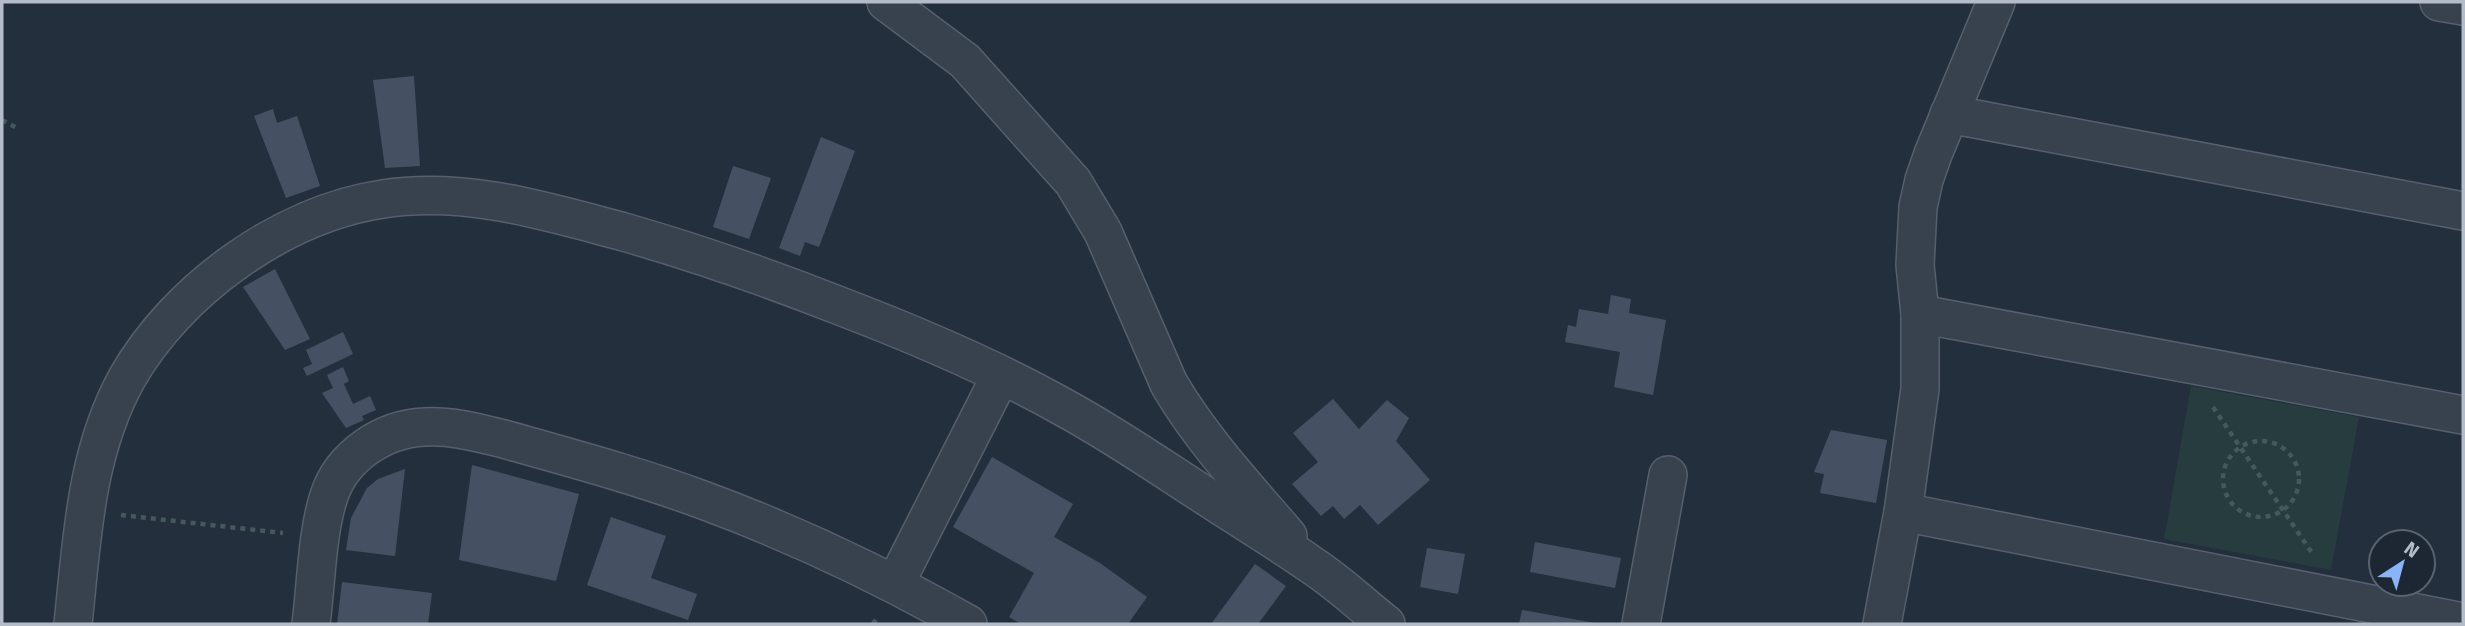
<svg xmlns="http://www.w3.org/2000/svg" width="2465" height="626" font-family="'Fira Sans',sans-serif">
  <rect width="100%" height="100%" fill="#242f3e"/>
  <polygon fill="#263c3f" points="2191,386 2359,417 2331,570 2164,539"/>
  <g fill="#455162">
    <polygon points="414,76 420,166 385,168 373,80"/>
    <polygon points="273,109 277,123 297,116 320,186 286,198 254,116"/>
    <polygon points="821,137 855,151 819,247 805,242 800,256 779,248"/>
    <polygon points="733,166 771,178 749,239 713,227"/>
    <polygon points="275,269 310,339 285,350 243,287"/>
    <polygon points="1611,295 1631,299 1629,313 1666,320 1653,395 1614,387 1620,352 1565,342 1568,325 1576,327 1579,309 1608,314"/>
    <polygon points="343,332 353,354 307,376 303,368 312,364 306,350"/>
    <polygon points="343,367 349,381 344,384 353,404 370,396 376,410 362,416 364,420 346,428 322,393 333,388 327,375"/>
    <polygon points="1333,399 1359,429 1387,400 1409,418 1396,441 1430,480 1378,525 1360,505 1344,519 1333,506 1321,516 1292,484 1318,462 1293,433"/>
    <polygon points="1831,430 1887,440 1876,503 1820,493 1824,474 1814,472"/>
    <polygon points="992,457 1073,504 1054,537 1100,563 1147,597 1128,624 1021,624 1009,617 1034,573 953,527"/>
    <polygon points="472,465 579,494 556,581 459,560"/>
    <polygon points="405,469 395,556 346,550 351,518 367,488 378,479"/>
    <polygon points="611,517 666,536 651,578 697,594 688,620 587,585"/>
    <polygon points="1535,542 1621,558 1615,588 1530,572"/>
    <polygon points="1427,548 1465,554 1458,594 1420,587"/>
    <polygon points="1255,564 1286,586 1258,624 1211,624"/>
    <polygon points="342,582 432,593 428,624 337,624"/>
    <polygon points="1522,610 1595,623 1595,624 1519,624"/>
  </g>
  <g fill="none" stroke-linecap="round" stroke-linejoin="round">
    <g stroke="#565f6c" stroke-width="40">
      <g id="street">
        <path d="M 886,2 L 965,61 L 1073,182 L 1103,232 L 1169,384 C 1202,440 1246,487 1288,536"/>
        <polyline points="2439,2 2463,6"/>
        <polyline points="1949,114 2463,211"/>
        <polyline points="1920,314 2463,415"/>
        <polyline points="1903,512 2463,622"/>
        <polyline points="895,584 1001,375"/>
        <path d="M 73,624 C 82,540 85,454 127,378 C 177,290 282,214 383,199 C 465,186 545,211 624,232 C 697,253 769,278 840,306 C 916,335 992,367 1063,407 C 1113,434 1159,466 1207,497 C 1242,520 1279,542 1313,566 C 1339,583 1362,605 1386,624"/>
        <path d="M 311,624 C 316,586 317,531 329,496 C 342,456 383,429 424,427 C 451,425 479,433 504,439 C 571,458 638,476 703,500 C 795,534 883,576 968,624"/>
        <polyline points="1641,624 1668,475"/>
        <polyline points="1882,624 1903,512 1920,389 1920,314 1915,265 1918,207 1924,180 1933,154 1996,2"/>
      </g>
    </g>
    <g stroke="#44595c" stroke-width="4.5" stroke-dasharray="5 5" stroke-linecap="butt">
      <polyline points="2,120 17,128"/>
      <polyline points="2213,407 2312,553"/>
      <circle cx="2261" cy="479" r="38"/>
      <polyline points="121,515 283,533"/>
      <polyline points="873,624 878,616"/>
    </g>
    <use href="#street" stroke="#38414e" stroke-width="37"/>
  </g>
  <rect width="2465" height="626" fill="none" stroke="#b4bcc9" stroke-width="7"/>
  <g transform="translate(2402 563) rotate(36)"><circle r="33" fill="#1d2633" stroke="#59626f" stroke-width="2"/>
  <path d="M0-5L12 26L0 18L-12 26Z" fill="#8ab4f8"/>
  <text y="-10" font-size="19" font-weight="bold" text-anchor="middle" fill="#b4bcc9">N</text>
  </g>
</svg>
